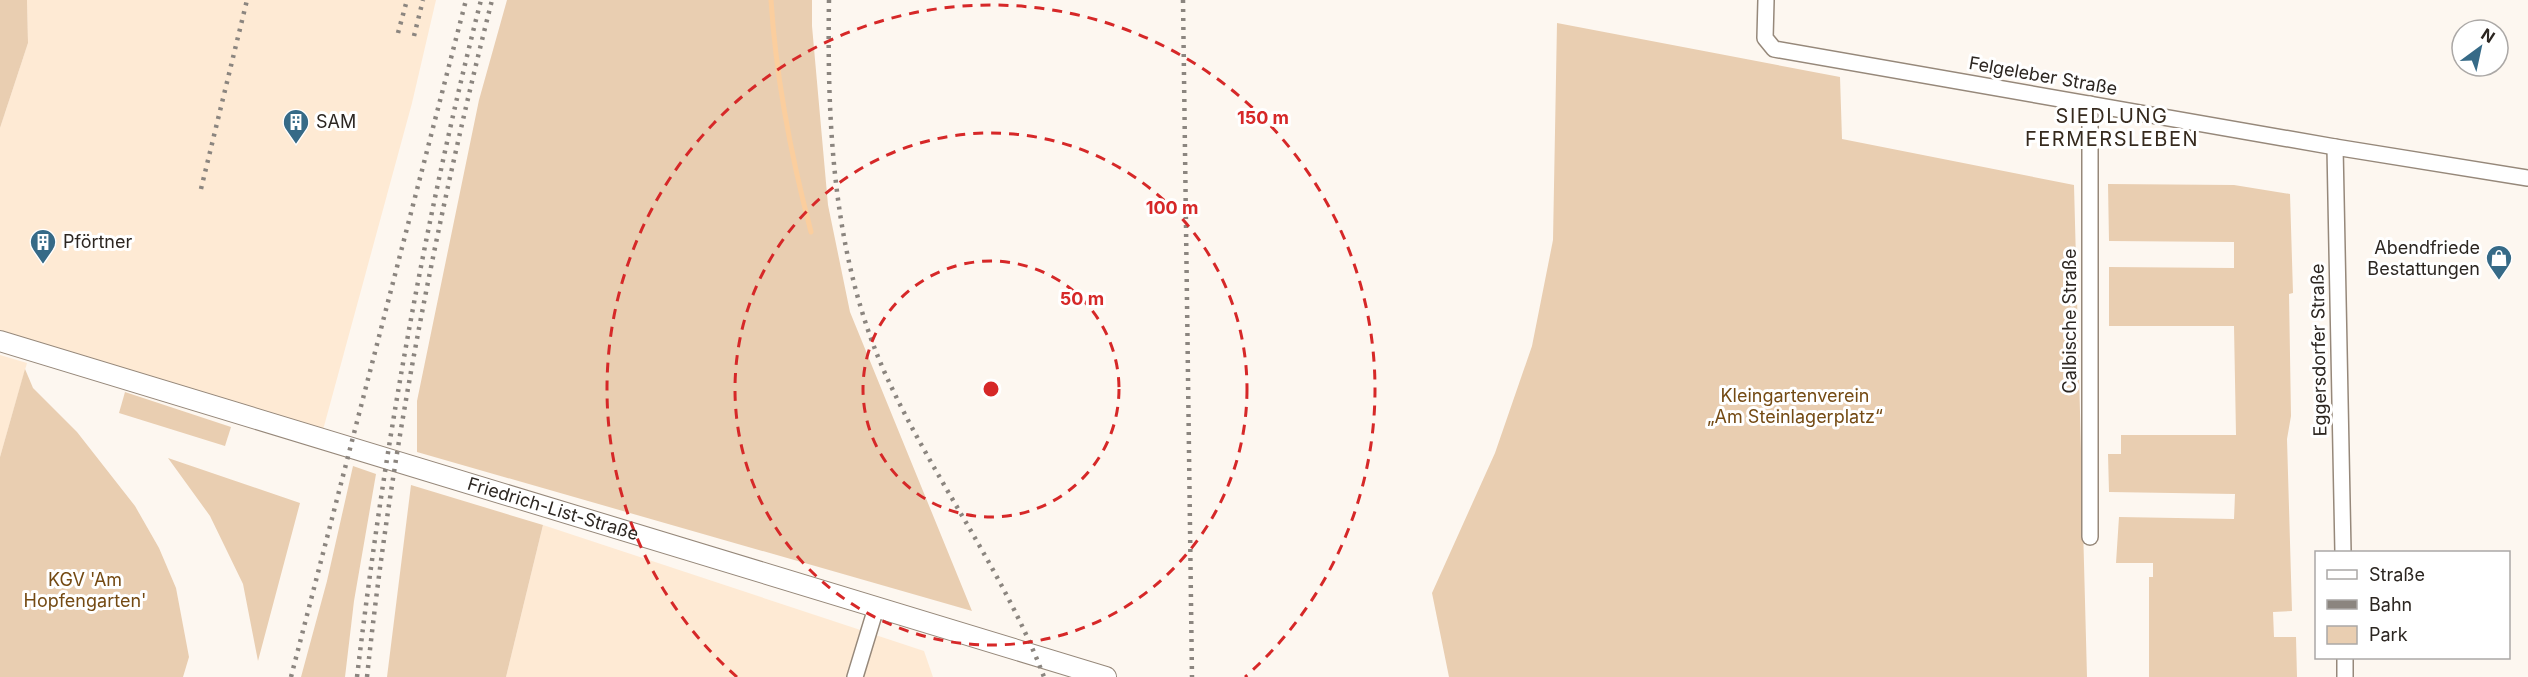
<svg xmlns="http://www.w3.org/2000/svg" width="2528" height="677" font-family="Inter,sans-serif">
  <rect width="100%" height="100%" fill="#fdf7f0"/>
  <g fill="#feead4">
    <polygon points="27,0 436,0 412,103 323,430 0,330 0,128 28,43"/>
    <polygon points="0,355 27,363 0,457"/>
    <polygon points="543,525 924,651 933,677 506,677"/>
  </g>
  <g fill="#e9ceb1">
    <polygon points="0,0 27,0 28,43 0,128"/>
    <polygon points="507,0 812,0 812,26 828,205 850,312 972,611 417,452 417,401 479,100"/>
    <polygon points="1557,23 1840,77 1842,139 2074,185 2087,677 1449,677 1432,593 1495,453 1532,346 1553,240"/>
    <polygon points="2108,184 2234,185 2290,194 2293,293 2289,294 2291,416 2287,439 2292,611 2273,612 2274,637 2296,637 2297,677 2149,677 2149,577 2153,577 2153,563 2116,563 2119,517 2234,519 2235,494 2109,492 2108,454 2121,454 2121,435 2236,435 2234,326 2109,326 2109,267 2234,268 2234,242 2109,241"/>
    <polygon points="25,369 33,388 77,432 135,506 159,548 176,588 189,657 183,677 0,677 0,457"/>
    <polygon points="125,392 231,427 225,446 119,413"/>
    <polygon points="168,458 300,503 258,661 243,584 210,516"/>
    <polygon points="353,466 376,474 354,601 345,677 301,677 327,581"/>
    <polygon points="411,485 543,525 506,677 387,677"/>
  </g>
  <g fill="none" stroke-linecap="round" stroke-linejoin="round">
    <path stroke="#fbce9e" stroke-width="5" d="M 771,0 C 776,78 791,156 811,232"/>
    <g stroke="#96887a" stroke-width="18">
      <g id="minor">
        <polyline points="1766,0 1765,38 1774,49 2335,147 2528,178"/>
        <polyline points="2335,147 2343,552"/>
        <polyline points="2090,537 2090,104"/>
        <polyline points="2345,658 2345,677"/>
        <polyline points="855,677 876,608"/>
      </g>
    </g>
    <g stroke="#96887a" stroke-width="22">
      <g id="tertiary">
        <path id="s1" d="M 0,341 L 1106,677"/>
      </g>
    </g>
    <use href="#minor" stroke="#fff" stroke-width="15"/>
    <use href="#tertiary" stroke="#fff" stroke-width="20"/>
    <g stroke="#8b857f" stroke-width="4.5" stroke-dasharray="3 6" stroke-linecap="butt">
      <path d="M 829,0 C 827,124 833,255 884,371 C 931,476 1003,569 1044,677"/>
      <polyline points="1183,0 1192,677"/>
      <polyline points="398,33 407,0"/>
      <polyline points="414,36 423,0"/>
      <polyline points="201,189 247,0"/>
      <polyline points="291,677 466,0"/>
      <path d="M 357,677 C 384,449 424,223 481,0"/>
      <path d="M 367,677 C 391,449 436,222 492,0"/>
    </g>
  </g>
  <g fill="none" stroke="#d62828" stroke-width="3" stroke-dasharray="10 8">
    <circle cx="991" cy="389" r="128"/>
    <circle cx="991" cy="389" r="256"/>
    <path d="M737 677A384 384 0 1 1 1245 677"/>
  </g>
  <defs>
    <g id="building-pin" transform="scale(1.35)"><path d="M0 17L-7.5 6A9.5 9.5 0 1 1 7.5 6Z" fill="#366a87" stroke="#fff"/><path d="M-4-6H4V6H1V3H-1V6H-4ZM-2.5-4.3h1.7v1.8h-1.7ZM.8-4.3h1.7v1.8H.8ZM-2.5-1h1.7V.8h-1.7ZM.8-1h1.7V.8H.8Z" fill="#fff"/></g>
    <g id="shop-pin" transform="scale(1.35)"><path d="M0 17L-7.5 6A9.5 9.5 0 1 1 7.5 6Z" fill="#366a87" stroke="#fff"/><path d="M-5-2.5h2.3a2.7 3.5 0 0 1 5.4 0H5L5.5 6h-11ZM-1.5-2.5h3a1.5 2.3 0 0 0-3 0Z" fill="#fff"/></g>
  </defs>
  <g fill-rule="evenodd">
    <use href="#building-pin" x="296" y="122"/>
    <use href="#building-pin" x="43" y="242"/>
    <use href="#shop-pin" x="2499" y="258"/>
  </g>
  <g text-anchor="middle" stroke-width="6" stroke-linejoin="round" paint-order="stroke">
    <g font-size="18" fill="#2c2621" stroke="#fff">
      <text transform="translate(2043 76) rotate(10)" y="6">Felgeleber Straße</text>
      <text transform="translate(2070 321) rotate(-90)" y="6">Calbische Straße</text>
      <text transform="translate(2319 350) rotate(-91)" y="6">Eggersdorfer Straße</text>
      <text dy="6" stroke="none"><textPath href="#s1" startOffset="578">Friedrich-List-Straße</textPath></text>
    </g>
    <g font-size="18" fill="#2c2621" stroke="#fff" text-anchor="start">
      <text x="316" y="128">SAM</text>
      <text x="63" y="248">Pförtner</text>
      <text x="2480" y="254" text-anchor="end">Abendfriede<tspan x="2480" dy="21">Bestattungen</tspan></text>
    </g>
    <g font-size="18" fill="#744a13" stroke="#fff">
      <text x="1795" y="402">Kleingartenverein<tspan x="1795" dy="21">„Am Steinlagerplatz“</tspan></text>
      <text x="85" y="586">KGV 'Am<tspan x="85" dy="21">Hopfengarten'</tspan></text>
    </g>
    <g font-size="20" letter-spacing="1.5" fill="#362a1e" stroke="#fff">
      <text x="2112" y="123">SIEDLUNG<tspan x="2112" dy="23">FERMERSLEBEN</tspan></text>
    </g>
  </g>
  <circle cx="991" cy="389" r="9" fill="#d62828" stroke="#fff" stroke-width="3"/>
  <g font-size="18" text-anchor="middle" font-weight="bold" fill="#d62828" stroke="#fff" stroke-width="6" stroke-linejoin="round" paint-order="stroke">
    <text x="1263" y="124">150 m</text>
    <text x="1172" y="214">100 m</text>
    <text x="1082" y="305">50 m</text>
  </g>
  <rect x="2315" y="551" width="195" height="108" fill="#ffffff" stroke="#aba8a6" stroke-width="1.5"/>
  <rect x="2327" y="570" width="30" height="9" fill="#ffffff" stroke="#aba8a6" stroke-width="1.5"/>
  <text x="2369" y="581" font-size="18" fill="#2c2621">Straße</text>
  <rect x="2327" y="600" width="30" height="9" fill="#8b857f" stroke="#aba8a6" stroke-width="1.5"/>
  <text x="2369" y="611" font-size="18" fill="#2c2621">Bahn</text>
  <rect x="2327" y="626" width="30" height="18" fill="#e9ceb1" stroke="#aba8a6" stroke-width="1.5"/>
  <text x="2369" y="641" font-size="18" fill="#2c2621">Park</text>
  <g transform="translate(2480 48) rotate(33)"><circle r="28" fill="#ffffff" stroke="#aba8a6" stroke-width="1.5"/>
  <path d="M0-4.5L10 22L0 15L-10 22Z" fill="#366a87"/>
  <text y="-9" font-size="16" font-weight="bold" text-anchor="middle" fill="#2c2621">N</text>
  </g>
</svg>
